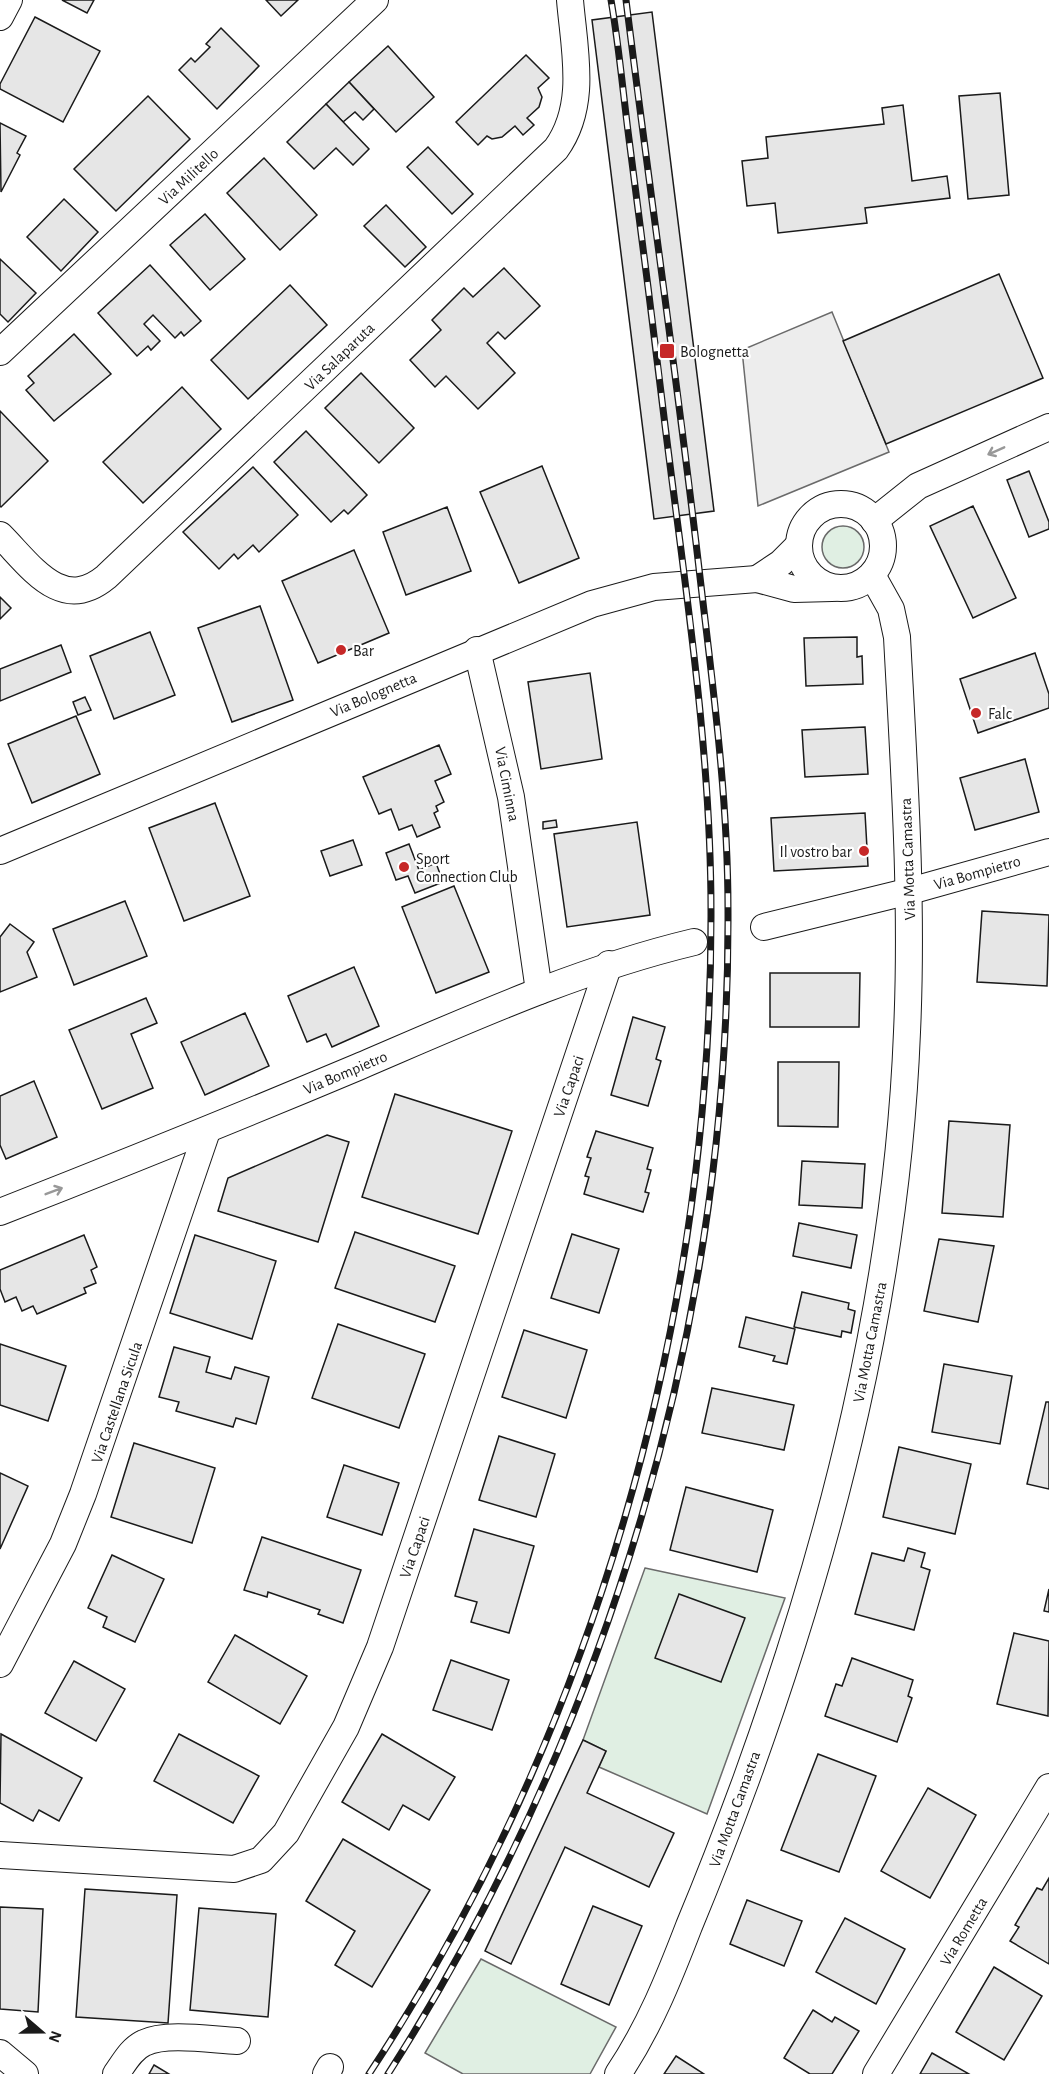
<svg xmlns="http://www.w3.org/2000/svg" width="1049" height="2074" font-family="'Alegreya Sans',sans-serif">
  <rect width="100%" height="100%" fill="#fff"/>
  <g fill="#e0efe3" stroke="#6a6a6a" stroke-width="1.5">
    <circle cx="843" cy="547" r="21"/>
    <polygon points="645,1568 785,1598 707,1814 599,1767 606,1751 583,1740"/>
    <polygon points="481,1959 616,2027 590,2074 463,2074 425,2053"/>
  </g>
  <polygon fill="#ededed" stroke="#6a6a6a" stroke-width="1.5" points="832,312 889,452 758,506 742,350"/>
  <g fill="#e6e6e6" stroke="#1a1a1a" stroke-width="1.5">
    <polygon points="62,0 94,0 87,13"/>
    <polygon points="266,0 298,0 281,16"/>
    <polygon points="652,12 714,511 654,519 592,20"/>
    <polygon points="35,17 100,51 63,122 0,89 0,84"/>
    <polygon points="221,28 259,66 217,109 179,70 191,58 195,62 210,47 206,44"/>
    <polygon points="388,46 434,97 396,132 349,82"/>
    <polygon points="526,55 549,78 538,88 542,97 539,107 527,118 534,125 523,135 515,126 502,137 492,139 487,136 478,145 456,122"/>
    <polygon points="349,82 374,109 363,120 355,112 343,122 326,104"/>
    <polygon points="1000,93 1009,195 968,199 959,96"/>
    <polygon points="148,96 190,139 116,211 74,169"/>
    <polygon points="326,104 369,149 353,165 336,148 314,169 287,142"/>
    <polygon points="903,105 912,181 947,176 950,198 865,208 867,223 778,233 775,203 747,206 742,161 768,158 766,137 884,124 882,108"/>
    <polygon points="0,123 26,136 17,153 20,155 1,192"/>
    <polygon points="428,147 473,194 452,214 407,167"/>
    <polygon points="264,158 317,215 280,250 227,193"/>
    <polygon points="64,199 98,232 61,271 27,237"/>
    <polygon points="386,205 426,247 405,267 364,226"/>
    <polygon points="205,214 245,259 210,290 170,245"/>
    <polygon points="0,259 36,293 8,322 0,314"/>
    <polygon points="150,265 201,321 184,336 181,332 175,338 153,315 144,324 160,341 151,350 148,346 137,356 98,313"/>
    <polygon points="504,268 540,306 505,339 498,332 487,343 515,373 478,409 446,376 435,387 410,360 441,330 432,320 464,288 473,297"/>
    <polygon points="999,274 1043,378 886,444 843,341"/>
    <polygon points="290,285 327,325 248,399 211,360"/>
    <polygon points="74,334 111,374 54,421 26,390 34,383 28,376"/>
    <polygon points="361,373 414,428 379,463 325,408"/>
    <polygon points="182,387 221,429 143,503 103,462"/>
    <polygon points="0,411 48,461 1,507 0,506"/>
    <polygon points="306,431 367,495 348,514 344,510 331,522 274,462"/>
    <polygon points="542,466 579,558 519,583 480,492"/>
    <polygon points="253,467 298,515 259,552 253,545 238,559 234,554 219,569 183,532"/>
    <polygon points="1029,471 1049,522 1049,529 1029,537 1007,480"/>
    <polygon points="973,506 1016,598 973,618 930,526"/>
    <polygon points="447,507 471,571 406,595 383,532"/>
    <polygon points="354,550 389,633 318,663 282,581"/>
    <polygon points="0,597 11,608 0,619"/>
    <polygon points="260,606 293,700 232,722 198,628"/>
    <polygon points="150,632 175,695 114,719 90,656"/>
    <polygon points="857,637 857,657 862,656 863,684 806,686 804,638"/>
    <polygon points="61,645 71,672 0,701 0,669"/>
    <polygon points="1035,653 1049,694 1049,708 978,733 960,679"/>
    <polygon points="590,673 602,759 541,769 528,682"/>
    <polygon points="85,697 91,710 78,715 73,702"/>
    <polygon points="76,716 100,774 32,803 8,744"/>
    <polygon points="865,727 868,774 805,777 802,730"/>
    <polygon points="439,745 451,774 435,781 444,802 436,806 438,811 434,813 440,827 417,837 412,825 399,830 391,809 379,814 363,777"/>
    <polygon points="1025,759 1039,812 975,830 960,778"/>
    <polygon points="215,803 250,896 184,921 149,828"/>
    <polygon points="865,813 868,866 774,871 771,818"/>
    <polygon points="556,820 557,827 543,829 543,822"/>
    <polygon points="637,822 650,915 567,927 554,834"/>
    <polygon points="353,840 362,865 330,876 321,851"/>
    <polygon points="409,844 419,870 436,863 443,882 415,893 408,876 396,880 386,853"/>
    <polygon points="454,886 489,972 436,993 402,907"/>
    <polygon points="125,901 147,956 74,985 53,929"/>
    <polygon points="982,911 1049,915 1047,986 977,982"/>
    <polygon points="10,924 34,942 27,952 37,977 0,992 0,937"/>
    <polygon points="354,967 379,1026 332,1047 326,1034 307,1042 288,996"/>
    <polygon points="770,973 860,973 859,1027 770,1027"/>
    <polygon points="146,998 157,1023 131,1034 153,1088 102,1109 69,1030"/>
    <polygon points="245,1013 269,1066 205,1095 181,1042"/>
    <polygon points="633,1017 665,1027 656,1059 661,1061 648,1106 611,1095"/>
    <polygon points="778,1062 839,1062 838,1127 778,1126"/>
    <polygon points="34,1081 57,1137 6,1159 0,1145 0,1096"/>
    <polygon points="395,1094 512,1131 478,1234 362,1197"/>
    <polygon points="949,1121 1010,1125 1003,1217 942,1213"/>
    <polygon points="596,1131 653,1148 647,1169 651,1170 645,1192 649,1193 643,1212 584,1194 589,1177 585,1176 591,1158 587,1157"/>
    <polygon points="327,1135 349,1142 318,1242 218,1211 228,1178"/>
    <polygon points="802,1161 865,1164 862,1208 799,1205"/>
    <polygon points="799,1223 857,1235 851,1268 793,1256"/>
    <polygon points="355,1232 455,1266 435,1322 335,1288"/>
    <polygon points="572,1234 619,1249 599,1313 551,1298"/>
    <polygon points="84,1235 97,1267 91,1270 96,1283 84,1288 86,1293 37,1314 33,1306 22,1311 16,1297 5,1302 0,1289 0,1270"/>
    <polygon points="195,1235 276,1261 252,1339 170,1313"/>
    <polygon points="939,1239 994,1246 978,1322 924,1311"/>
    <polygon points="802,1292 849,1303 848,1309 855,1311 851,1333 842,1331 841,1337 794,1327"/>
    <polygon points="746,1317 795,1329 787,1364 773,1361 775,1356 739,1347"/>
    <polygon points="338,1324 425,1354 399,1428 312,1398"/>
    <polygon points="524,1330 587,1350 566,1418 502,1397"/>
    <polygon points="0,1344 66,1366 48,1421 0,1405"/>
    <polygon points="174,1347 210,1357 206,1372 231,1379 235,1367 269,1377 256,1424 236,1418 233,1427 176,1411 179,1402 159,1397"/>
    <polygon points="944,1364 1012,1376 1000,1444 932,1432"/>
    <polygon points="712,1388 794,1405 784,1450 702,1433"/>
    <polygon points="1046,1402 1049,1402 1049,1489 1027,1484"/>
    <polygon points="499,1436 555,1454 536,1517 479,1500"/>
    <polygon points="134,1443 215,1468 192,1543 111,1517"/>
    <polygon points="899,1447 971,1464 955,1534 883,1517"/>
    <polygon points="344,1465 399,1483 382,1535 327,1517"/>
    <polygon points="0,1473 28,1486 0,1549"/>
    <polygon points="686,1487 773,1510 757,1572 670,1550"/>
    <polygon points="474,1529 534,1546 509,1633 471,1622 477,1602 455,1596"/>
    <polygon points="262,1537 361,1570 343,1623 318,1614 320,1610 268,1592 267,1597 244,1590"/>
    <polygon points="908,1548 925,1553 921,1567 930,1570 914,1630 855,1614 872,1553 904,1561"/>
    <polygon points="112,1555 164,1579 135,1642 103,1627 107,1617 88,1608"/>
    <polygon points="1049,1589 1049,1612 1044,1611"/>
    <polygon points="679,1594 745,1618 721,1682 655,1658"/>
    <polygon points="1014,1633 1049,1641 1048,1716 997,1704"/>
    <polygon points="235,1635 307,1676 280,1724 208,1682"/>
    <polygon points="852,1658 913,1680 908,1696 912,1698 897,1742 825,1716 836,1684 842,1686"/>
    <polygon points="451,1660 509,1680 492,1730 433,1710"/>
    <polygon points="74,1661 125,1689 96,1741 45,1713"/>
    <polygon points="1,1734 82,1778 59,1821 39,1810 33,1821 0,1803"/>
    <polygon points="179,1734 259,1776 233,1823 154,1781"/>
    <polygon points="382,1734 455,1777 429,1820 403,1805 389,1830 342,1802"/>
    <polygon points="583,1740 606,1751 587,1793 674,1833 649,1887 565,1847 511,1964 485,1951"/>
    <polygon points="818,1754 876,1776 839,1872 781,1850"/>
    <polygon points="928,1788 976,1815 930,1898 881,1871"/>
    <polygon points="343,1839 430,1890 372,1987 335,1965 355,1931 306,1901"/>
    <polygon points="1049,1878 1049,1964 1010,1941 1019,1927 1015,1925 1037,1888 1042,1890"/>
    <polygon points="85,1889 177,1895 168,2023 76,2017"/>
    <polygon points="747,1900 802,1921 784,1966 730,1944"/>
    <polygon points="593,1906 642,1926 609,2005 561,1984"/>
    <polygon points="0,1907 43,1909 38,2012 0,2009"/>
    <polygon points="199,1908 276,1914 268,2017 190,2010"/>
    <polygon points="845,1918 905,1949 876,2004 816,1972"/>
    <polygon points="994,1967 1042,1996 1004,2060 956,2032"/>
    <polygon points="813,2010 832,2022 835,2017 859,2031 832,2074 810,2074 784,2058"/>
    <polygon points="932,2053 969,2074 920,2074"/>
    <polygon points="676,2056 704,2074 664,2074"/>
    <polygon points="154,2065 169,2074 149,2074"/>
  </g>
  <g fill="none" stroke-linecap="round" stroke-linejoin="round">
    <g stroke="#1a1a1a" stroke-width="28">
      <g id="minor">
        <polyline points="0,17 9,0"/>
        <polyline points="0,352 375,0"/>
        <circle cx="841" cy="546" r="42"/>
        <polyline points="874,521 918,486 1049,427"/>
        <path d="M 0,535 C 31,566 61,614 106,577 L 556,149 C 588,105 574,49 570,0"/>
        <polyline points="799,545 781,563 757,579 794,589 832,588"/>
        <polyline points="477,650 511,797 539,991"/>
        <polyline points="0,851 592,604 654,587 757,579"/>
        <polyline points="764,927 910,891 1049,852"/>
        <path d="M 0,1212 C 120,1165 239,1117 358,1067 C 468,1020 577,970 694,942"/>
        <polyline points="0,1664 63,1544 83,1494 207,1131"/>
        <polyline points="0,1855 234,1869 261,1860 286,1833 346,1727 380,1647 609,964"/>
        <polyline points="0,2053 25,2074"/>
        <path d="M 116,2074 C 124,2063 131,2049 144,2043 C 166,2032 213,2040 237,2041"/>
        <polyline points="326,2074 330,2067"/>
        <path d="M 618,2074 C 649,2028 669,1978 689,1926 C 709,1878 728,1829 746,1780 C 833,1540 897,1288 907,1032 C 913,900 904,769 897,637 L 891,609 L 872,575"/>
        <polyline points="876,2074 1049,1787"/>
      </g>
    </g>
    <use href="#minor" stroke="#fff" stroke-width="26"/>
    <g stroke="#1a1a1a" stroke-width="7">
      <g id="rail">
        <path d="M 369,2074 C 594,1732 712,1320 711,911 C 711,746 684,581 664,417 C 653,324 641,232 629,139 C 623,93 619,46 611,0"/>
        <path d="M 388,2074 C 609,1728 730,1321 728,910 C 728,798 713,688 700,577 C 678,385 650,193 626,0"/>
      </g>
    </g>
    <use href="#rail" stroke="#fff" stroke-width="4.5" stroke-dasharray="14" stroke-linecap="butt"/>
  </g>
  <defs><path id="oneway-shaft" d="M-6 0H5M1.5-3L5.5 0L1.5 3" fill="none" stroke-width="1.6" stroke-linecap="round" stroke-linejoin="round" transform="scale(1.5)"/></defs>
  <g stroke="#989898">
    <use href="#oneway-shaft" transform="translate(996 451) rotate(156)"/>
    <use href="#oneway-shaft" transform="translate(54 1191) rotate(-21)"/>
  </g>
  <g fill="#c62828" stroke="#fff" stroke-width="2">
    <rect x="659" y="343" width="16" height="16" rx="3"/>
    <circle cx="341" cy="650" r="6"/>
    <circle cx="976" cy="713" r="6"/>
    <circle cx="864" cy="851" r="6"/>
    <circle cx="404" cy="867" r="6"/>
  </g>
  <g text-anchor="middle" stroke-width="4.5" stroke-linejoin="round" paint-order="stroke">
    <g font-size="16" fill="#1a1a1a" stroke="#fff">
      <text transform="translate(188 176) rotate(-43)" y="6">Via Militello</text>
      <text transform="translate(339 356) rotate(-44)" y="6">Via Salaparuta</text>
      <text transform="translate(373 694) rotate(-23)" y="6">Via Bolognetta</text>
      <text transform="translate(508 784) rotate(79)" y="6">Via Ciminna</text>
      <text transform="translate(907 859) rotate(-92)" y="6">Via Motta Camastra</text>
      <text transform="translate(977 872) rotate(-16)" y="6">Via Bompietro</text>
      <text transform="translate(345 1072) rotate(-23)" y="6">Via Bompietro</text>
      <text transform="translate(568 1086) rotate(-71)" y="6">Via Capaci</text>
      <text transform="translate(869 1342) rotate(-79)" y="6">Via Motta Camastra</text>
      <text transform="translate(116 1402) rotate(-71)" y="6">Via Castellana Sicula</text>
      <text transform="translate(414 1547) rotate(-71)" y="6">Via Capaci</text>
      <text transform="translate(734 1809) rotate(-70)" y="6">Via Motta Camastra</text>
      <text transform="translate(963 1931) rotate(-59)" y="6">Via Rometta</text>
    </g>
    <g font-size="16" fill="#1a1a1a" stroke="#fff" text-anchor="start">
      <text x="680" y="357">Bolognetta</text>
      <text x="353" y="656">Bar</text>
      <text x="988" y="719">Falc</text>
      <text x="852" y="857" text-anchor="end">Il vostro bar</text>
      <text x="416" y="864">Sport<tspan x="416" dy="18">Connection Club</tspan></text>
    </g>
  </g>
  <g transform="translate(42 2032) rotate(110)" stroke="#ffffff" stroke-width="4.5" paint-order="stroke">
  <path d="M0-4.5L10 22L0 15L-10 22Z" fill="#1a1a1a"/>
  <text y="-9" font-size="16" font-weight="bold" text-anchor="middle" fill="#1a1a1a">N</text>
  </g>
</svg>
